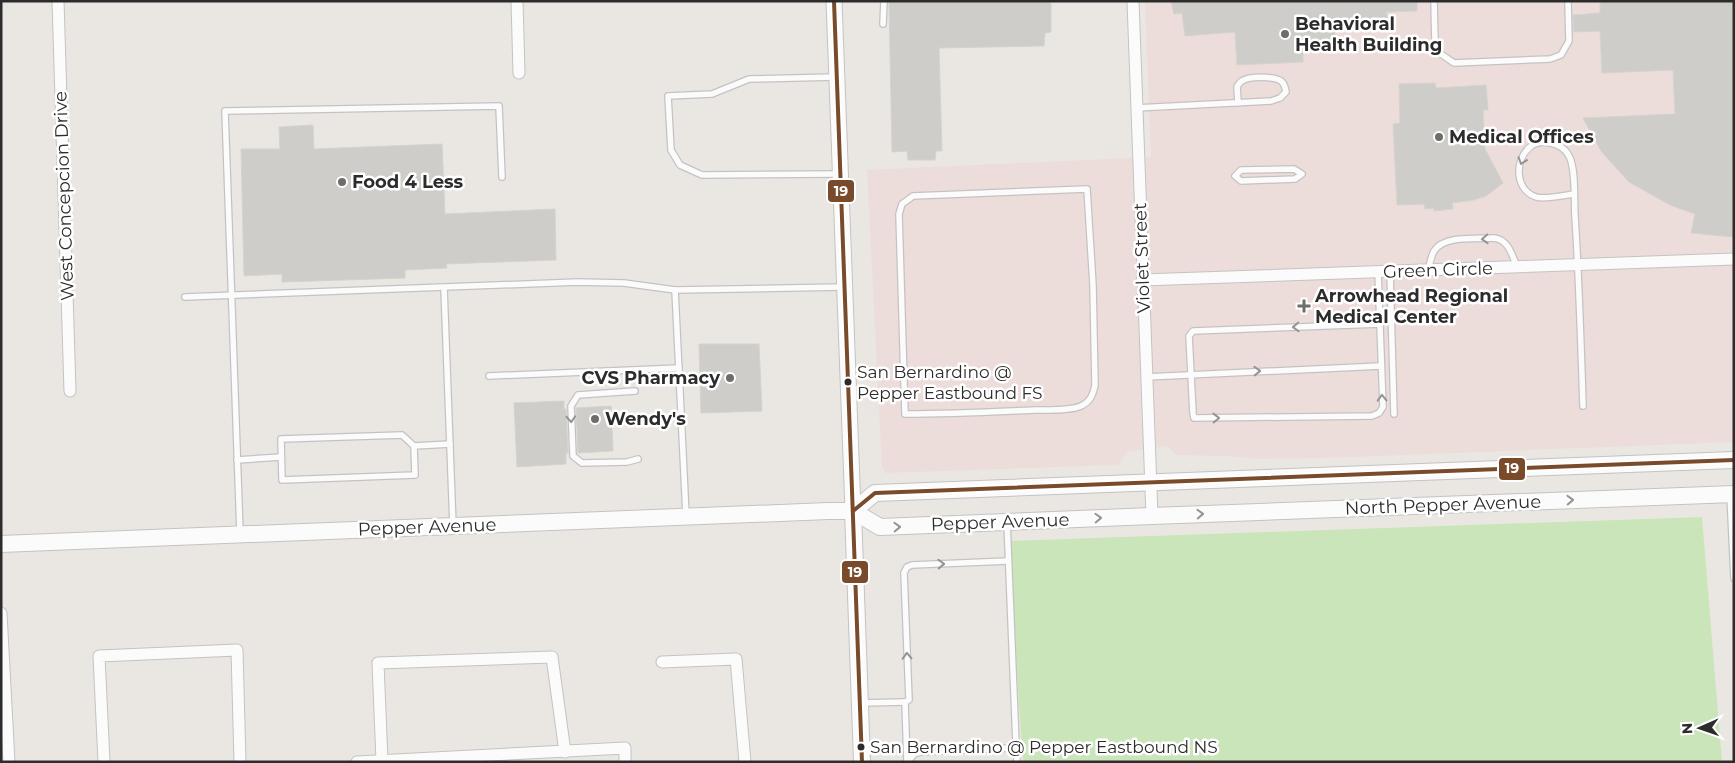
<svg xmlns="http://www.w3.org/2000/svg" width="1735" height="763" font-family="Montserrat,sans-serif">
  <rect width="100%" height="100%" fill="#eae7e2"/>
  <polygon fill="#ecdddb" points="1145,1 1734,1 1734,442 1326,458 1257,459 1228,456 1177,455 1167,446 1127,452 1118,465 885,473 882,467 867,170 1151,157"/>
  <polygon fill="#cbe5bb" points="1702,517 1722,762 1023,762 1008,541"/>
  <g fill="#cfcdc9" stroke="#d5d3ce">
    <polygon points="889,1 1042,1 1051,3 1051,32 1045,33 1044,46 939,48 942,151 936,151 935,160 908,160 907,151 892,152"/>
    <polygon points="1171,1 1417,1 1417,11 1386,12 1389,26 1336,28 1333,45 1303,49 1303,62 1237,65 1235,32 1185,36 1182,13 1174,14"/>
    <polygon points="1600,1 1734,1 1734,237 1691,233 1695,214 1670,205 1629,182 1601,151 1583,118 1675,114 1673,70 1602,73 1600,31 1574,32 1573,15 1600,13"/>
    <polygon points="1435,83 1436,88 1486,85 1488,110 1483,110 1485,149 1503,183 1486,196 1474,200 1452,203 1453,209 1434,211 1434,208 1425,209 1424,204 1397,205 1393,124 1400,123 1399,84"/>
    <polygon points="313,125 314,149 442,144 445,214 555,209 556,260 446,264 447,268 405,270 405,278 282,282 282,274 244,276 241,149 280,149 279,127"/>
    <polygon points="699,344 759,344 762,411 701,413"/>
    <polygon points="564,401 564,409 566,409 568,453 566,453 566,464 517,467 514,403"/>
    <polygon points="611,406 613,451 578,453 576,408"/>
  </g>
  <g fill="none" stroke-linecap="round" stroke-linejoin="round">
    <g stroke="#c4c3c3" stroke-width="8">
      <g id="service">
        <polyline points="1434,1 1435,42 1438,52 1454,63 1550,59 1561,55 1569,41 1568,1"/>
        <polyline points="883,24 884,1"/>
        <polyline points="836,77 749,79 712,94 668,96 671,150 680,165 702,175 838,174"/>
        <path d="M 1136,108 L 1271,101 L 1280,98 L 1286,92 C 1285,87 1285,84 1281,81 C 1274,76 1249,76 1242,81 C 1240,82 1238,85 1237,87 L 1238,103"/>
        <polygon points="1294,169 1302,174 1295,179 1241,181 1235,176 1241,170"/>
        <path d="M 1087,189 L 1093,285 L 1095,385 C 1093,395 1090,402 1081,406 C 1070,411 1047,410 1035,410 C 992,412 949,414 905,414 L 899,214 L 902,204 L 913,196 Z"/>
        <path d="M 1574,194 C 1565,195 1545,200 1536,197 C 1515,190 1514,160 1530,147 C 1541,138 1563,143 1569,156 C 1576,168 1574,201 1575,216 C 1579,279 1581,343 1583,406"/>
        <path d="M 1428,270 C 1430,264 1431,256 1434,251 C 1444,235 1477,239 1494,238 C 1509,240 1512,255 1517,267"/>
        <polyline points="1390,271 1394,414"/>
        <polyline points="1378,272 1383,407 1379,413 1372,416 1194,418 1193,413 1189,336 1193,331 1380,324"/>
        <polyline points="444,288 453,526"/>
        <polyline points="675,290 686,515"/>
        <polyline points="185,297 578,282 624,283 675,290 843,287"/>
        <polyline points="489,376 679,368"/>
        <polyline points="1146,377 1381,366"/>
        <polyline points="635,391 578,395 571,406 573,456 582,463 627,462 638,459"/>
        <polyline points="414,446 415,475 282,480 281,439 402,435 414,446 450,444"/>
        <polyline points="237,460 281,457"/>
        <polyline points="1730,495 1734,578"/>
        <polyline points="240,533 225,111 499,106 502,177"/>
        <polyline points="862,703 905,702"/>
        <polyline points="1016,744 1017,762"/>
        <polyline points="907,762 905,702 909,700 904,573 907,567 912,565 1008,561"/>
        <polyline points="908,762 914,754 921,752 1012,748 1016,744 1007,522"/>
      </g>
    </g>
    <g stroke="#c4c3c3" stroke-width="13">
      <g id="minor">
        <polyline points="58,1 70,391"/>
        <polyline points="517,1 519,73"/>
        <polyline points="1133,1 1152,516"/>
        <polyline points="1142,280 1734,259"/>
        <polyline points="1,613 9,762"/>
        <polyline points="662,662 736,659 745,762"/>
        <polyline points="382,761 378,663 552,657 565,752"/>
        <polyline points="104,762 99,656 237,650 240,762"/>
        <polyline points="357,762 625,748 625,762"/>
      </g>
    </g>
    <g stroke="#c4c3c3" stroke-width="17">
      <polyline id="tertiary" points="834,1 853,511"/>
    </g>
    <g stroke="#c4c3c3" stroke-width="18">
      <g id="secondary">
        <polyline points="853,511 875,493 1734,460"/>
        <polyline points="853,511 862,762"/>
        <polyline points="1,544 828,511 853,511 880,527 1152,516 1734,494"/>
      </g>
    </g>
    <use href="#service" stroke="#fcfbfb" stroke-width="5.5"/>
    <use href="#minor" stroke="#fcfbfb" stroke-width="11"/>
    <use href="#tertiary" stroke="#fcfbfb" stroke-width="15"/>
    <use href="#secondary" stroke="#fcfbfb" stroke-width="16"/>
    <g stroke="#fff" stroke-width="8">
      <g id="bus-1">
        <polyline points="834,1 862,762"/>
        <polyline points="853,511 875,493 1734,460"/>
      </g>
    </g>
    <use href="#bus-1" stroke="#7a4b2a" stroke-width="4"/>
  </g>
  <defs><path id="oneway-chevron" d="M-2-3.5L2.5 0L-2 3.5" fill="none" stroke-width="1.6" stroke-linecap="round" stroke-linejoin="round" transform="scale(1.25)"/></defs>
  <g stroke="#949494">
    <use href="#oneway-chevron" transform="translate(1522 161) rotate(109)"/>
    <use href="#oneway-chevron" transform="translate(1485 239) rotate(177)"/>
    <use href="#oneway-chevron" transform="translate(1296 327) rotate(178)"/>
    <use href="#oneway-chevron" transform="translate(1257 371) rotate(-2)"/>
    <use href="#oneway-chevron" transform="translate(1382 398) rotate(-92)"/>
    <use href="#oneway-chevron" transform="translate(1216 418) rotate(-1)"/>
    <use href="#oneway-chevron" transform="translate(571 419) rotate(87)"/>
    <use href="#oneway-chevron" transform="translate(1570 500) rotate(-2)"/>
    <use href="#oneway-chevron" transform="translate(1200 514) rotate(-2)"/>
    <use href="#oneway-chevron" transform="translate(1098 518) rotate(-2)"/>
    <use href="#oneway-chevron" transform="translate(897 527) rotate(-2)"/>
    <use href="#oneway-chevron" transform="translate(941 564) rotate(-2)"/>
    <use href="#oneway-chevron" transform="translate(907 656) rotate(-92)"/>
  </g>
  <g fill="#6e6d6c" stroke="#fff" stroke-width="2">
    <circle cx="1285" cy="34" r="5"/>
    <circle cx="1439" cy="137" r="5"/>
    <circle cx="342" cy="182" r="5"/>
    <path d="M1301.5 298.5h5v5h5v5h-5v5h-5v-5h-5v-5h5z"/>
    <circle cx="730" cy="378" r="5"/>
    <circle cx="595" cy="419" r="5"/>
  </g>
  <g fill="#2c2c2c" stroke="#fff" stroke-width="2">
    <circle cx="848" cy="382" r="4.5"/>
    <circle cx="861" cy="747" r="4.5"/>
  </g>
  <g text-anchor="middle" stroke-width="5" stroke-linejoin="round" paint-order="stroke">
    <g font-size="17" fill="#2c2c2c" stroke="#fff" text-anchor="start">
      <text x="857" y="378">San Bernardino @<tspan x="857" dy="21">Pepper Eastbound FS</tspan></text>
      <text x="870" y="753">San Bernardino @ Pepper Eastbound NS</text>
    </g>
    <g font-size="18" font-weight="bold" fill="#2c2c2c" stroke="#fff" text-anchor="start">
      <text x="1295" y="30">Behavioral<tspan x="1295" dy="21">Health Building</tspan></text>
      <text x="1449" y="143">Medical Offices</text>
      <text x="352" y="188">Food 4 Less</text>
      <text x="1315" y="302">Arrowhead Regional<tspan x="1315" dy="21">Medical Center</tspan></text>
      <text x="720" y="384" text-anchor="end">CVS Pharmacy</text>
      <text x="605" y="425">Wendy's</text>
    </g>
    <g font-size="18" fill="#2c2c2c" stroke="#fff">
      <text transform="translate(64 196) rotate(-92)" y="6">West Concepcion Drive</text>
      <text transform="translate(1142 258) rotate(-92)" y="6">Violet Street</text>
      <text transform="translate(1438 270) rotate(-2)" y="6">Green Circle</text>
      <text transform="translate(1443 505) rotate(-2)" y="6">North Pepper Avenue</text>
      <text transform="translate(1000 522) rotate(-2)" y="6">Pepper Avenue</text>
      <text transform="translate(427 527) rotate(-2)" y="6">Pepper Avenue</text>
    </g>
  </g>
  <g stroke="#fff" stroke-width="2">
    <rect x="827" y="179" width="28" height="24" rx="5" fill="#7a4b2a"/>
    <rect x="1498" y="457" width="28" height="24" rx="5" fill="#7a4b2a"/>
    <rect x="841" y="560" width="28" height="24" rx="5" fill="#7a4b2a"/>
  </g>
  <g font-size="14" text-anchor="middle" font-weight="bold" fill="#fff">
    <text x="841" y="196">19</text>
    <text x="1512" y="473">19</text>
    <text x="855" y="577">19</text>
  </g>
  <rect width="1735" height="763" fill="none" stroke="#2c2c2c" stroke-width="5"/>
  <g transform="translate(1700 728) rotate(268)" stroke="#ffffff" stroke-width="4" paint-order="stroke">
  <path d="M0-4L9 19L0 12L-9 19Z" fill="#2c2c2c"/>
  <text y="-8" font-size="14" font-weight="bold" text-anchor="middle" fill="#2c2c2c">N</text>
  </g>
</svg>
